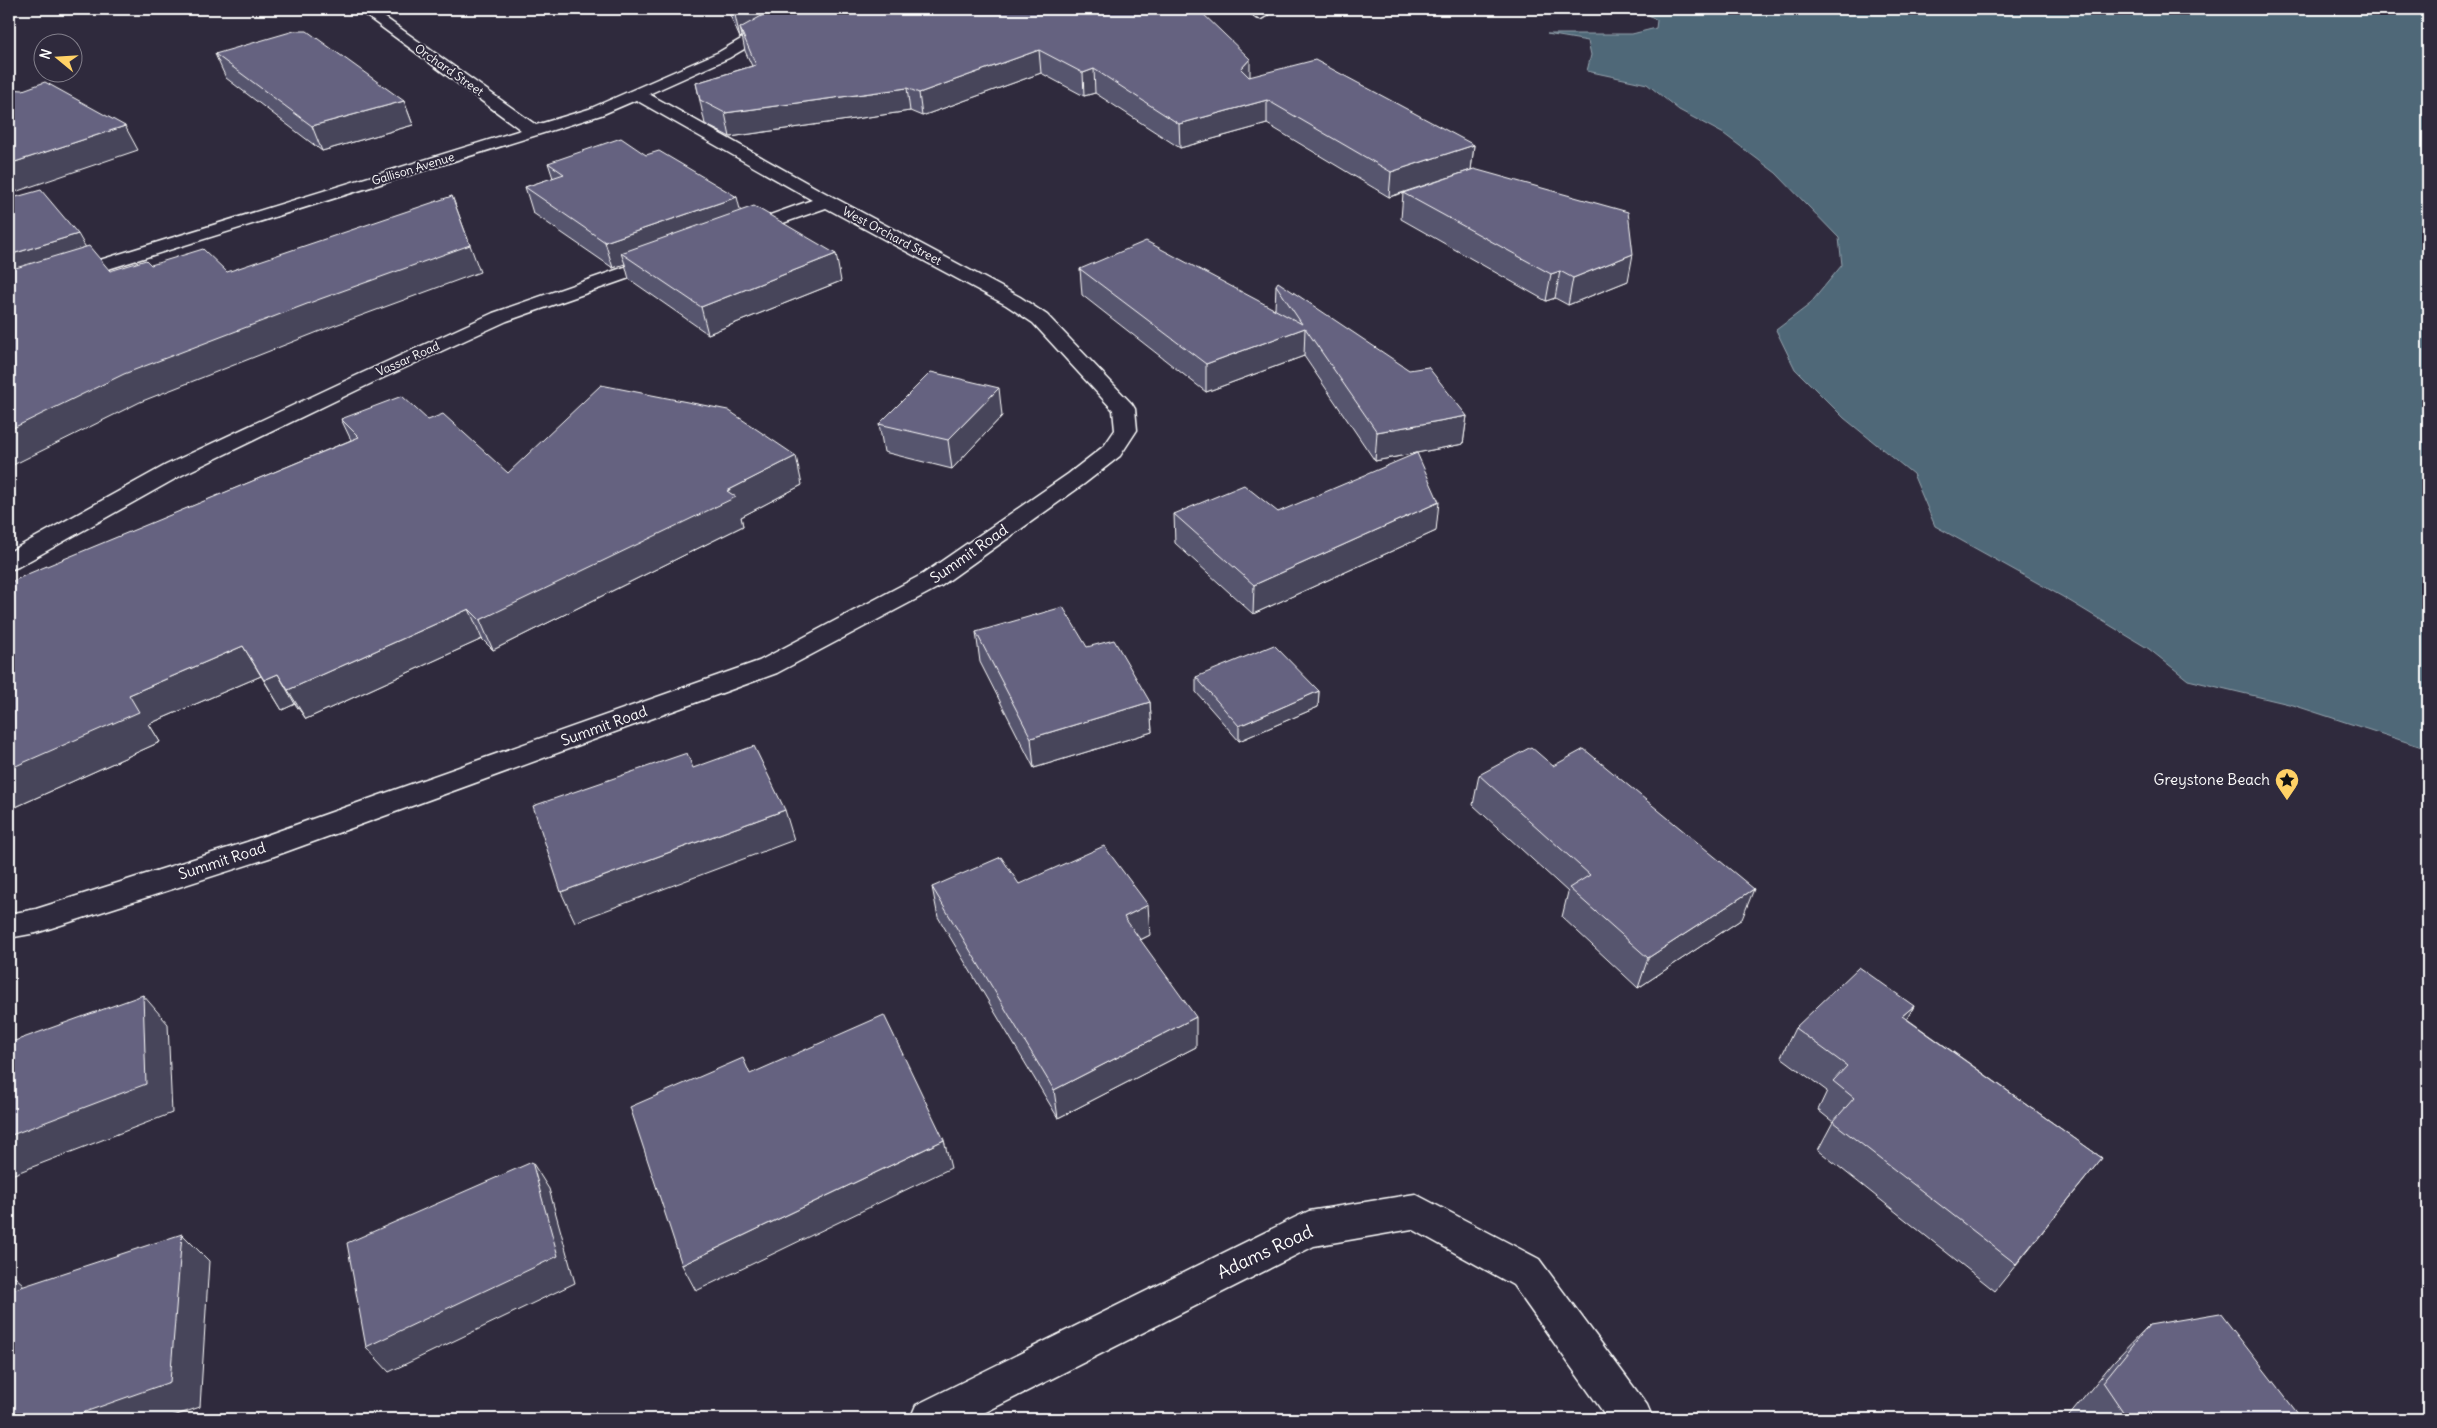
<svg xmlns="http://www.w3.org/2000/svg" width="2437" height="1428" font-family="Delius,sans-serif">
  <rect width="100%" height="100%" fill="#2f2a3d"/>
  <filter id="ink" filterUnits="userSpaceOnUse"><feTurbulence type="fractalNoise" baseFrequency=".02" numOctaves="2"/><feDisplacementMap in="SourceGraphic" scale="10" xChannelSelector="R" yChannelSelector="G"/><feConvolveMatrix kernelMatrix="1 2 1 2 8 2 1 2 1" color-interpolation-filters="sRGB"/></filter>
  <g filter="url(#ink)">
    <polygon fill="#4f6878" stroke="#95a4ae" points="1639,9 2428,9 2428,749 2293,705 2188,680 2149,649 2063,597 1935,526 1913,474 1844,418 1795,369 1776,330 1809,305 1842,265 1839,238 1776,173 1724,134 1679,110 1647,84 1587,71 1591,55 1588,41 1547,34 1632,34 1656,28 1657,20"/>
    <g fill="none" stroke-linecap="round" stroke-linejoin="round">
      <g stroke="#fff" stroke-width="3">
        <g id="street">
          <polygon points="357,9 373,9 536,125 589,109 719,52 792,9 809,9 807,12 729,58 649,94 818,189 1020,297 1047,315 1132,404 1135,409 1137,430 1120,456 1084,484 941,586 777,673 269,858 36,933 9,938 9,914 36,909 247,842 759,661 923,574 1068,474 1104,446 1115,430 1113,410 1033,323 1006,305 826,208 746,236 734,236 731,232 734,228 812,200 636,100 601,115 9,300 9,288 521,130"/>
          <polygon points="1247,9 1262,9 1268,15 1261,19 1256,18"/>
          <polygon points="662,254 669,256 671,260 669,264 507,321 374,382 182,475 18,567 9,570 9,552 166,465 360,374 493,313"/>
          <polygon points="1415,1194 1539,1259 1647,1405 1653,1419 1608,1419 1513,1285 1412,1229 1314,1246 972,1419 910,1419 916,1405 1296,1217 1309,1211"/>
        </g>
      </g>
      <use href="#street" fill="#2f2a3d" fill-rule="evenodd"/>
    </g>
    <g fill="#57546e" stroke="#fff">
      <polygon points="728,9 1198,9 1250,77 1474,145 1471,170 1628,281 1568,305 1555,298 1546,301 1401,219 1403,193 1389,197 1267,124 1180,148 1095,93 1084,96 1041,73 922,116 910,111 730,137 705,124 696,83 752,66 745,51 742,36 740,38 729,13"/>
      <polygon points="215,54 404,101 413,125 322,151 226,78"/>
      <polygon points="646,155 740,211 841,281 708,334 629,279 625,264 613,268 533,213 525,187 553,178 548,163"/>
      <polygon points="1080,269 1275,309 1276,285 1467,416 1463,444 1375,461 1304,356 1206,392 1082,295"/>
      <polygon points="1002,416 952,469 884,452 879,424"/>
      <polygon points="341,419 428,420 508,473 802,485 741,517 743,526 493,650 482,639 306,719 295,704 282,710 261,676 149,724 160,742 9,810 9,583 351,440"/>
      <polygon points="1278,512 1436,531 1253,614 1175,543 1174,514"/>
      <polygon points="976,632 1087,647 1150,702 1152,732 1034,768 980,662"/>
      <polygon points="1196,677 1319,691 1318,707 1239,741 1196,692"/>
      <polygon points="1553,766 1742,919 1638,988 1562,917 1568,892 1473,805 1479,775"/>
      <polygon points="1019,884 1150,935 1140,940 1196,1047 1058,1118 938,917 932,887"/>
      <polygon points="1914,1006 1907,1019 2102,1158 1995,1291 1818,1150 1833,1122 1818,1110 1827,1091 1781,1057 1795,1028"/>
      <polygon points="2149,1325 2302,1419 2071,1419 2069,1416 2114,1361"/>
    </g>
    <g fill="#47455a" stroke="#fff">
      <polygon points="746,9 789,9 740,28 742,36 740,38 735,15"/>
      <polygon points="1039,50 1041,73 922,116 919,93"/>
      <polygon points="1250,59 1250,82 1241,69"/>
      <polygon points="1094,69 1095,93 1084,96 1083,73"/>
      <polygon points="907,88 910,111 730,137 725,113"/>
      <polygon points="1267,100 1267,124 1180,148 1179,124"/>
      <polygon points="404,101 413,125 322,151 312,126"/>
      <polygon points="125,126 138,150 9,194 9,164"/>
      <polygon points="1474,145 1471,170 1389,197 1391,172"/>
      <polygon points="452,196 480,272 333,326 140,402 9,467 9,430"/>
      <polygon points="737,197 743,222 621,253 625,264 613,268 605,242"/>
      <polygon points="78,234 93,260 9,286 9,255"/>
      <polygon points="836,254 841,281 708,334 701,307"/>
      <polygon points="1633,254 1628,281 1568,305 1573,278"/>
      <polygon points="1560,271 1555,298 1546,301 1551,274"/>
      <polygon points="1305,328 1304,356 1206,392 1206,364"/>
      <polygon points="999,388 1002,416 952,469 948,440"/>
      <polygon points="1467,416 1463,444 1375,461 1377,432"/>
      <polygon points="796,456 802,485 741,517 743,526 493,650 480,620 727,491"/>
      <polygon points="1439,502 1436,531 1253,614 1254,585"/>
      <polygon points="469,609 482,639 306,719 288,690"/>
      <polygon points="243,646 261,676 149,724 160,742 9,810 9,769 129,695"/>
      <polygon points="278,674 295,704 282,710 264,680"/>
      <polygon points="1319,691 1318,707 1239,741 1239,726"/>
      <polygon points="1150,702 1152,732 1034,768 1031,738"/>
      <polygon points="785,810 794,840 575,922 561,892"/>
      <polygon points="1754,889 1742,919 1638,988 1648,958"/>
      <polygon points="1148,905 1150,935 1126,947 1124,917"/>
      <polygon points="143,995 168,1024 172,1113 9,1176 9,1136"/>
      <polygon points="1914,1006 1898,1035 1902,1016"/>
      <polygon points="1196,1017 1196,1047 1058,1118 1054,1090"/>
      <polygon points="944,1140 951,1168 696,1291 682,1265"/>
      <polygon points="532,1162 549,1189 575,1283 389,1372 366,1347"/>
      <polygon points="182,1234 209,1261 200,1407 165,1419 65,1419"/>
      <polygon points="9,1272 23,1284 18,1325 9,1318"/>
    </g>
    <g fill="#656280" stroke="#fff">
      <polygon points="732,9 746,9 735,15"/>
      <polygon points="774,9 1198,9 1250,59 1241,69 1249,77 1315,60 1474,145 1391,172 1267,100 1179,124 1094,69 1083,73 1039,50 919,93 907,88 725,113 700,100 696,83 756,65 740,28"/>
      <polygon points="294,31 307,31 404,101 312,126 215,54"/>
      <polygon points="45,82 125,126 9,164 9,89 23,90"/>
      <polygon points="621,138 646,155 659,151 737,197 605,242 525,187 564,174 548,163"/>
      <polygon points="1474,169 1628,212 1633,254 1573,278 1560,271 1551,274 1403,193"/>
      <polygon points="41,190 78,234 9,255 9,199"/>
      <polygon points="452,196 470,245 320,299 124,374 9,430 9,270 89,246 110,271 146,260 151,265 203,249 227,272"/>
      <polygon points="754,206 836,254 701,307 621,253"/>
      <polygon points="1146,241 1302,324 1276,285 1278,282 1409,370 1428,367 1467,416 1377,432 1305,328 1206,364 1080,269"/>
      <polygon points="931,372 999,388 948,440 879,424"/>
      <polygon points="601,385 728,410 796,456 727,491 736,497 480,620 469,609 288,690 278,674 264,680 243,646 129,695 139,712 9,769 9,583 30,573 359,437 341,419 402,396 428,420 443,414 508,473"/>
      <polygon points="1417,453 1439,502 1254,585 1174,514 1244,485 1278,512"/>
      <polygon points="1063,607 1087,647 1114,640 1150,702 1031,738 976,632"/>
      <polygon points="1274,645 1319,691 1239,726 1196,677"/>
      <polygon points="754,746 785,810 561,892 533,806 687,753 693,768"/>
      <polygon points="1531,747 1553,766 1584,749 1754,889 1648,958 1569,888 1590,875 1479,775"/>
      <polygon points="1104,846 1148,905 1124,917 1196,1017 1054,1090 932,887 1001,857 1019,884"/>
      <polygon points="1859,967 1914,1006 1902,1016 2102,1158 2016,1264 1833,1122 1854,1098 1833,1081 1847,1066 1795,1028"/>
      <polygon points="143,995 146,1084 9,1136 9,1043"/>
      <polygon points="884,1015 944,1140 682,1265 630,1107 743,1058 750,1074"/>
      <polygon points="532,1162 558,1256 366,1347 347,1243"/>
      <polygon points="182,1234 170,1382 65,1419 9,1419 9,1291"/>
      <polygon points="2220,1313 2302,1419 2128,1419 2103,1382 2149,1325"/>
    </g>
  </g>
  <defs>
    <g id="sight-pin" transform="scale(1.25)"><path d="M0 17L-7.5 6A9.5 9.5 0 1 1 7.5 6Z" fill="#ffd166" stroke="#2f2a3d"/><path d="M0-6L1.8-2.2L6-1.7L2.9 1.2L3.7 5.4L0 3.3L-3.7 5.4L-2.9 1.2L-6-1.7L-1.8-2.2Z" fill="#111"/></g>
  </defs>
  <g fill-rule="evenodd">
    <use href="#sight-pin" x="2287" y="780"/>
  </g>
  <g text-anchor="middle" stroke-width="4" stroke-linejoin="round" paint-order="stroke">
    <g font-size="12" fill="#fff" stroke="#2f2a3d">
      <text transform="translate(449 70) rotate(35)" y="4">Orchard Street</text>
      <text transform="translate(413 169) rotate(-17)" y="4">Gallison Avenue</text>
      <text transform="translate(892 236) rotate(28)" y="4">West Orchard Street</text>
      <text transform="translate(408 359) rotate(-24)" y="4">Vassar Road</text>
    </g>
    <g font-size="15" fill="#fff" stroke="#2f2a3d">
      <text transform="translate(969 554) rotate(-35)" y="5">Summit Road</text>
      <text transform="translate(604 726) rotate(-20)" y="5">Summit Road</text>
      <text transform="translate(222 861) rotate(-18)" y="5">Summit Road</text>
    </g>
    <g font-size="15" fill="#fff" stroke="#2f2a3d" text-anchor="end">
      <text x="2270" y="785">Greystone Beach</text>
    </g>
    <g font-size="18" fill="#fff" stroke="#2f2a3d">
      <text transform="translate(1265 1252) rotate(-25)" y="6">Adams Road</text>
    </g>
  </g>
  <rect width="2437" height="1428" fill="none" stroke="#2f2a3d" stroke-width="30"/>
  <rect x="15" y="15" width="2407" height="1398" fill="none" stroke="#fff" stroke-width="2" filter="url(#ink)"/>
  <g transform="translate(58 58) rotate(288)"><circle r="24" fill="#2f2a3d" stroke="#827f8b"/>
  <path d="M0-4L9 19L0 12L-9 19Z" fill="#ffd166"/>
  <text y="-8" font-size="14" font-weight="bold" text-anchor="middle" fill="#ffffff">N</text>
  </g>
</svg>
